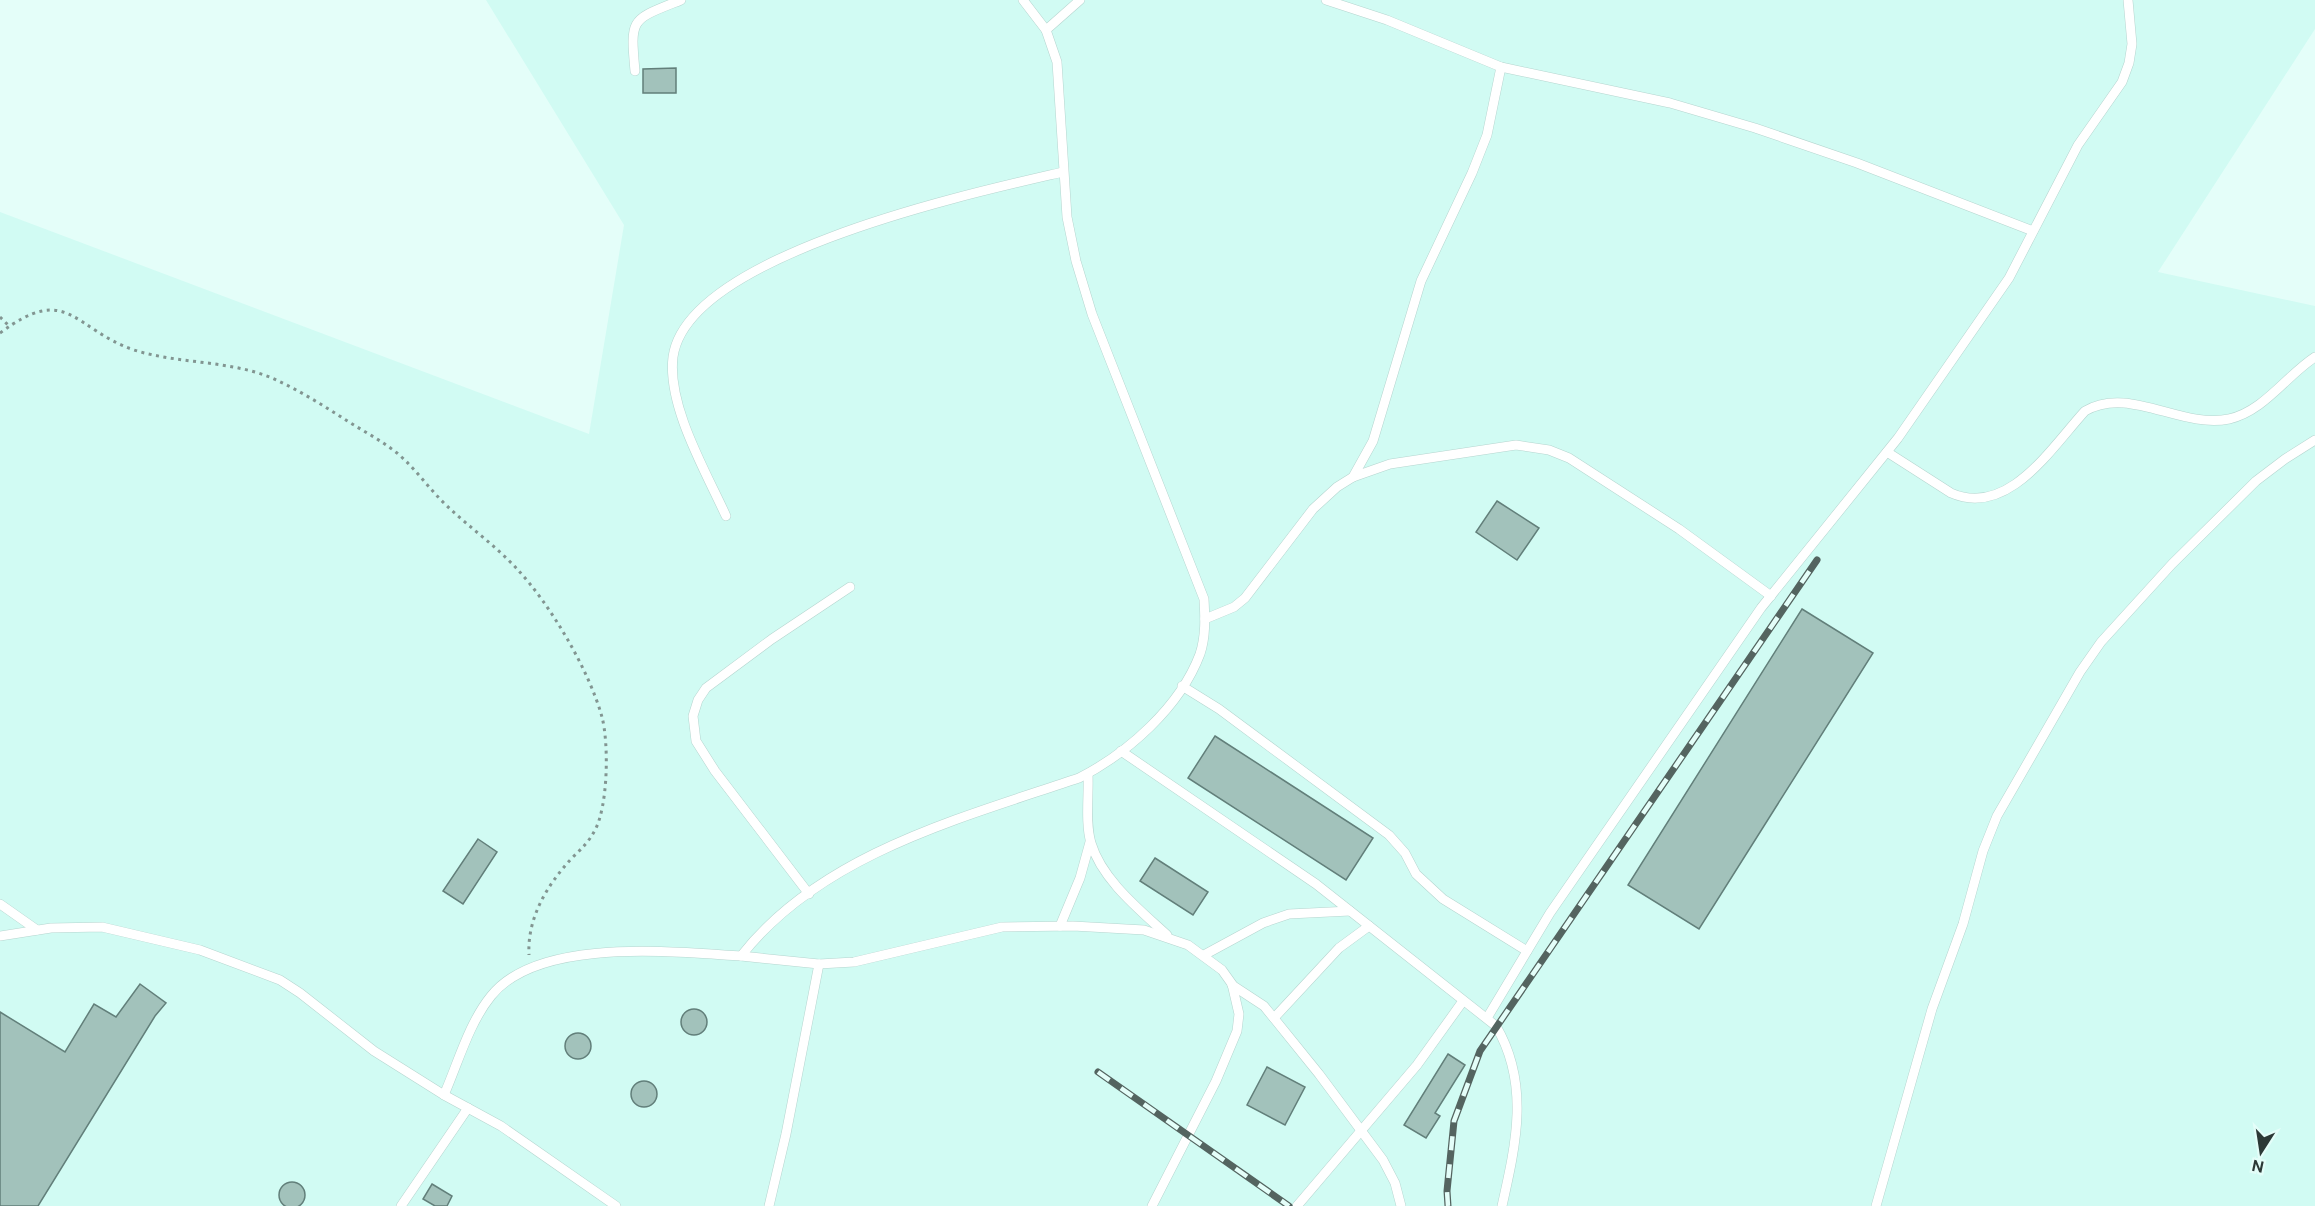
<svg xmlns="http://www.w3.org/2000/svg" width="2315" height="1206" font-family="'DM Sans',sans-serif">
  <rect width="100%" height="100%" fill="#e4fef9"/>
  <polygon fill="#d1fbf3" points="486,0 2315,0 2315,29 2158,272 2315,306 2315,1206 0,1206 0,212 589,434 624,225"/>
  <g fill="#a2c2bb" stroke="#627f7a" stroke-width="1.5">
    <polygon points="676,68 676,93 643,93 643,69"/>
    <polygon points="1497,501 1539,528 1517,560 1476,532"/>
    <polygon points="1802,609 1873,653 1699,929 1628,885"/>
    <polygon points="1215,736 1373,838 1346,880 1188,778"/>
    <polygon points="478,839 497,852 463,904 443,891"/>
    <polygon points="1155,858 1208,892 1193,915 1140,881"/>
    <polygon points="140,984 166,1003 155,1016 38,1206 0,1206 0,1012 65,1052 94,1004 116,1017"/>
    <circle cx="694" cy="1022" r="13"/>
    <circle cx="578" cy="1046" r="13"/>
    <polygon points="1448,1054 1465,1065 1435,1113 1440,1116 1426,1138 1404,1125"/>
    <polygon points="1267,1067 1305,1087 1285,1125 1247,1105"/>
    <circle cx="644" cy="1094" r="13"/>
    <circle cx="292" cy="1195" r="13"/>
    <polygon points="432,1184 452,1196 447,1206 435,1206 423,1199"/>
  </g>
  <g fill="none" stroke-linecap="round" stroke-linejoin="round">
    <g stroke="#b5d5cf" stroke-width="10">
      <g id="lane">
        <polyline points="1326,0 1387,20 1501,67 1670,103 1755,128 1857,163 2033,231"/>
        <polyline points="1046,30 1080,0"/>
        <path d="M 635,71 C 630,17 631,20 681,0"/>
        <path d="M 1887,452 L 1951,493 C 2008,518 2051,448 2085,411 C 2129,385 2181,429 2229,419 C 2264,411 2286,376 2315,357"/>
        <polyline points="1353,477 1390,464 1516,445 1549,450 1569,458 1679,529 1771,596"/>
        <path d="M 726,516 C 706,472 667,406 673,357 C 687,254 977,192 1063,172"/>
        <polyline points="1205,619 1234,607 1245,598 1313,509 1337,487 1353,477 1373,441 1421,281 1472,173 1487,135 1501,67"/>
        <polyline points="1182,686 1219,709 1389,835 1405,853 1416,874 1443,899 1527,951"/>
        <path d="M 1121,751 L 1316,884 L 1496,1026 C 1530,1084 1516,1144 1502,1206"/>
        <path d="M 1088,774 C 1089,795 1085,823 1091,843 C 1102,880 1140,910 1167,935"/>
        <polyline points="809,894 715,771 696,741 693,716 698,700 706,688 772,639 850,587"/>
        <polyline points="0,904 37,930"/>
        <polyline points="1060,926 1080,878 1090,842"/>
        <polyline points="0,936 51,928 102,927 200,950 280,980 300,993 374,1051 444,1095 501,1126 616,1206"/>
        <polyline points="1204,955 1263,923 1289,914 1350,911"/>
        <polyline points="741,956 819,964 854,962 1002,927 1073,926 1144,930 1188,945 1222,970 1232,984 1239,1014 1237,1031 1216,1081 1152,1206"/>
        <polyline points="1232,985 1264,1006 1319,1074 1383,1160 1395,1183 1401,1206"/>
        <polyline points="1274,1018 1339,948 1369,926"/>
        <polyline points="1487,1018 1550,913 1761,608 1898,438 2009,278 2078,145 2122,82 2129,63 2132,44 2128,0"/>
        <path d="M 444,1095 C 458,1063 469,1023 491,996 C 538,937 672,952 741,956 C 821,854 961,818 1079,778 C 1128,753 1180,707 1200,654 C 1206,636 1205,617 1204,599 L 1092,314 L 1076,261 L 1067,217 L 1057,62 L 1046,30 L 1023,0"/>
        <polyline points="401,1206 468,1108"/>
        <polyline points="769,1206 786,1134 819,964"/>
        <polyline points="1297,1206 1417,1065 1463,1001"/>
        <polyline points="1876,1206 1932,1009 1963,924 1983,851 1997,816 2080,672 2101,642 2172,564 2256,481 2285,459 2315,440"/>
      </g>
    </g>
    <g stroke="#829591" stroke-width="3" stroke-dasharray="3 4.5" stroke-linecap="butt">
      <polyline points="0,317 9,326"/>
      <path d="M 0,333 C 68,282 73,329 134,350 C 178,364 229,360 272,378 C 299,390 324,406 349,422 C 365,432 382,441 397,453 C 416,469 429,489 447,506 C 469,527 496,546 517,569 C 550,604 589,670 602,717 C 609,744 608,806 595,830 C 589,842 581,849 572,858 C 547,885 527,918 529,955"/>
    </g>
    <use href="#lane" stroke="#fff" stroke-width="9"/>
    <g stroke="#546460" stroke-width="7">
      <g id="rail">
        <polyline points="1098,1072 1289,1206"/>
        <polyline points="1448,1206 1447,1191 1454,1121 1480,1051 1817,560"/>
      </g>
    </g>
    <use href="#rail" stroke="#e4fef9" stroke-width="4.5" stroke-dasharray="14" stroke-linecap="butt"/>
  </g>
  <g transform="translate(2261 1152) rotate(192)" stroke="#e4fef9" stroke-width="4.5" paint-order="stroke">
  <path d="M0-4.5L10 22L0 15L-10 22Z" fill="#2c3936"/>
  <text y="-9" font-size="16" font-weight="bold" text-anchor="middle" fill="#2c3936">N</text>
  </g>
</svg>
